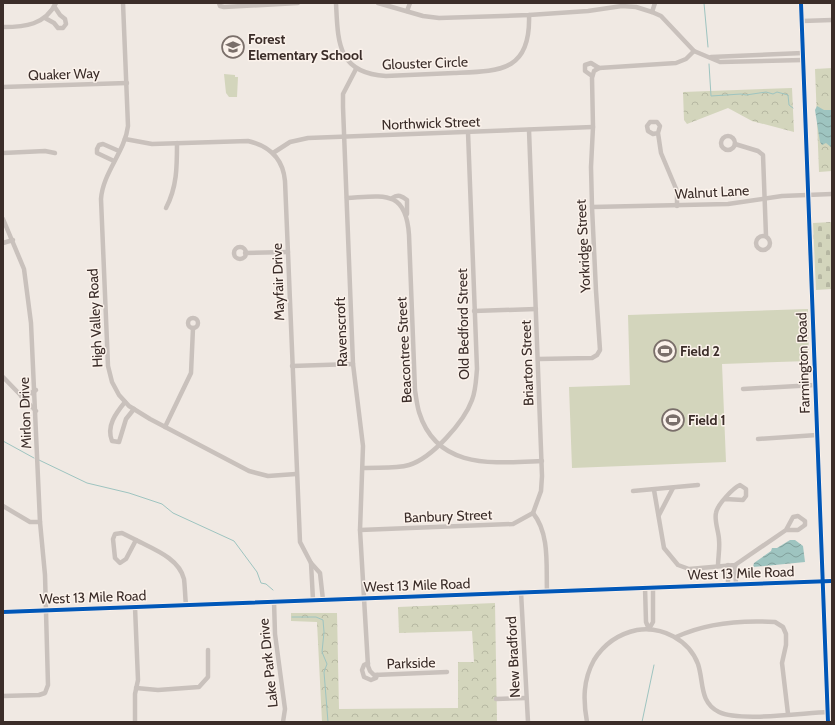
<svg xmlns="http://www.w3.org/2000/svg" width="835" height="725" font-family="Cabin,sans-serif">
  <defs>
    <pattern id="forest-crowns" width="20" height="18" patternUnits="userSpaceOnUse"><rect width="20" height="18" fill="#d3d5bc"/><path d="M2 6a3 3 0 1 1 6 0M12 15a3 3 0 1 1 6 0" fill="none" stroke="#b6b7a2"/></pattern>
    <pattern id="cemetery-stones" width="16" height="16" patternUnits="userSpaceOnUse"><rect width="16" height="16" fill="#d3d5bc"/><path d="M2 7V4a2 2 0 0 1 4 0v3zM10 15v-3a2 2 0 0 1 4 0v3z" fill="#b6b7a2"/></pattern>
    <pattern id="water-waves" width="16" height="10" patternUnits="userSpaceOnUse"><rect width="16" height="10" fill="#9ec4c0"/><path d="M0 5q4-4 8 0t8 0" fill="none" stroke="#82a09c"/></pattern>
  </defs>
  <rect width="100%" height="100%" fill="#f0e9e3"/>
  <g fill="#d3d5bc">
    <polygon points="224,74 235,75 235,77 238,77 237,97 229,97 226,93"/>
    <polygon points="808,309 809,361 722,364 726,462 572,468 569,387 630,385 628,315"/>
  </g>
  <g fill="url(#forest-crowns)">
    <polygon points="832,68 832,171 819,172 815,69"/>
    <polygon points="792,88 794,132 752,121 728,108 687,124 684,120 683,92"/>
    <polygon points="495,603 497,722 322,722 317,622 291,621 291,613 337,613 339,709 458,708 458,662 474,662 472,631 399,633 398,607"/>
  </g>
  <polygon fill="url(#cemetery-stones)" points="832,222 832,289 816,290 813,223"/>
  <g fill="url(#water-waves)">
    <polygon points="817,106 824,110 832,110 832,148 826,143 822,145 820,142 815,110"/>
    <polygon points="790,540 795,540 803,546 805,562 753,567 754,563 771,551 772,548 777,548"/>
  </g>
  <g fill="none" stroke-linecap="round" stroke-linejoin="round">
    <g stroke="#9ec4c0" stroke-width="1">
      <polyline points="704,3 708,47"/>
      <polyline points="709,64 711,96 741,94 746,95 766,92 773,94 777,92 788,95 789,105 793,108"/>
      <polyline points="3,441 34,458"/>
      <polyline points="39,460 87,483 129,493 162,504 173,513 234,541 257,572 261,583 266,584 273,590"/>
      <polyline points="292,617 316,617 323,620 324,632 322,652 327,664 324,672 328,722"/>
      <polyline points="642,722 654,665"/>
    </g>
    <g stroke="#c9c1bc" stroke-width="4.5">
      <path d="M 123,3 L 128,126 C 125,152 103,172 101,199 L 108,366 L 112,382 L 119,395 L 129,406 L 150,419 L 249,471 L 268,476 L 296,474"/>
      <polyline points="219,3 220,6 224,7 298,3"/>
      <path d="M 336,3 C 338,42 337,73 386,76 C 408,75 431,74 454,73 C 500,71 531,72 529,15"/>
      <polyline points="378,3 423,16 439,18 529,15 588,11 622,6 636,7 652,12 661,16 694,51"/>
      <polyline points="407,11 410,3"/>
      <polyline points="652,12 655,3"/>
      <polyline points="45,18 54,23 58,28 63,28 66,24 65,19 60,15 54,6"/>
      <polyline points="802,21 832,20"/>
      <path d="M 3,27 C 25,27 45,25 56,3"/>
      <polyline points="711,57 803,53"/>
      <polyline points="356,69 343,94 343,107 353,364 363,446 360,530 368,666 370,671 374,675 447,672"/>
      <polyline points="592,76 585,71 585,65 591,63 599,68"/>
      <polyline points="3,87 127,83"/>
      <polyline points="529,130 542,476 541,491 533,513"/>
      <polyline points="658,133 653,134 648,131 647,126 650,122 657,122 660,126 658,133 661,153 677,191 677,206"/>
      <circle cx="728" cy="143" r="7"/>
      <path d="M 125,139 L 152,144 L 248,141 C 269,146 283,159 285,181 L 300,542 L 311,563 L 320,573 L 323,600"/>
      <polyline points="735,144 758,151 763,155 766,236"/>
      <polyline points="3,153 45,151 55,153"/>
      <polyline points="273,153 290,142 308,138 593,127"/>
      <polyline points="114,161 97,153 97,149 99,145 103,144 119,151"/>
      <path d="M 347,198 C 383,196 406,189 409,235 L 415,390 C 416,397 417,405 419,412 C 437,470 493,463 542,461"/>
      <path d="M 392,198 C 398,194 402,196 407,200 L 407,214"/>
      <polyline points="592,207 728,204 782,196 832,194"/>
      <path d="M 166,208 C 177,187 177,167 177,143"/>
      <polyline points="3,219 24,269 31,323 40,522 45,575 48,685 45,693 39,695 3,696"/>
      <circle cx="763" cy="243" r="7"/>
      <polyline points="3,243 13,240"/>
      <circle cx="240" cy="253" r="6"/>
      <polyline points="245,253 288,252"/>
      <polyline points="474,311 536,309"/>
      <circle cx="193" cy="323" r="5"/>
      <polyline points="538,359 592,358 597,355 600,350 596,291 592,207 591,167 593,127 592,78 594,71 599,68 676,63 686,59 694,51 720,62 803,60"/>
      <polyline points="292,366 353,364"/>
      <polyline points="3,377 36,411"/>
      <polyline points="743,389 815,385"/>
      <polyline points="21,396 28,395 36,390"/>
      <path d="M 125,402 C 116,413 106,426 112,441 L 119,442 L 126,419 L 134,409"/>
      <polyline points="165,427 191,373 193,328"/>
      <polyline points="758,439 817,435"/>
      <path d="M 363,468 C 378,467 395,469 409,465 C 432,458 464,422 472,400 C 476,390 476,379 477,369 L 468,132"/>
      <polyline points="654,490 664,548 678,565 689,569 735,565 786,530 793,517 798,516 805,521 805,525 798,530 786,530"/>
      <polyline points="633,491 698,485"/>
      <polyline points="3,506 30,522 40,522"/>
      <path d="M 533,513 C 550,534 546,566 547,591"/>
      <polyline points="659,515 673,488"/>
      <polyline points="360,530 513,524 533,513"/>
      <polygon points="122,533 136,540 126,559 120,563 115,558 113,539 115,534"/>
      <path d="M 136,540 C 153,549 179,558 184,579 C 185,587 185,596 186,605"/>
      <polyline points="311,563 313,600"/>
      <polyline points="728,565 728,585"/>
      <polyline points="735,565 736,584"/>
      <path d="M 718,566 C 718,557 720,549 719,540 C 719,532 714,521 716,513 C 717,505 733,488 740,485 L 746,489 L 746,496 L 743,500 L 725,499"/>
      <polyline points="645,587 646,622 649,629 653,622 653,587"/>
      <polyline points="521,592 528,722"/>
      <polyline points="274,601 275,634 285,709 283,722"/>
      <path d="M 676,637 C 706,623 742,620 775,622 L 783,627 L 786,634 L 786,645 L 782,663 L 788,714"/>
      <polyline points="368,663 364,665 362,670 364,677 371,680 376,678 377,675"/>
      <polyline points="136,688 158,690 199,687 208,677 208,650"/>
      <polyline points="496,699 526,698"/>
      <polyline points="135,722 135,694 138,680 135,607"/>
      <path d="M 587,722 C 583,700 583,680 594,660 C 604,644 618,634 637,630 C 662,626 689,640 698,664 C 704,682 699,702 719,712 C 740,722 802,713 828,712"/>
    </g>
    <g stroke="#c9c1bc" stroke-width="5.5">
      <polyline points="801,3 828,722"/>
      <polyline points="3,612 832,581"/>
    </g>
    <g stroke="#fbf2eb" stroke-width="6">
      <g id="cycleway">
        <polyline points="801,3 828,722"/>
        <polyline points="3,612 832,581"/>
      </g>
    </g>
    <use href="#cycleway" stroke="#0057b8" stroke-width="4"/>
  </g>
  <defs>
    <g id="school-ring" transform="scale(1.15)"><circle r="9.5" fill="#fbf2eb" stroke="#7a6f6a" stroke-width="1.5"/><path d="M0-5L7-2L0 1L-7-2ZM-4 1L0 2.5L4 1V4Q0 6-4 4Z" fill="#7a6f6a"/></g>
    <g id="stadium-ring" transform="scale(1.15)"><circle r="9.5" fill="#fbf2eb" stroke="#7a6f6a" stroke-width="1.5"/><path d="M0-5a6.5 5 0 1 0 0 10a6.5 5 0 1 0 0-10ZM-3.5-1.8h7v3.6h-7Z" fill="#7a6f6a"/></g>
  </defs>
  <g fill-rule="evenodd">
    <use href="#school-ring" x="233" y="47"/>
    <use href="#stadium-ring" x="665" y="351"/>
    <use href="#stadium-ring" x="673" y="420"/>
  </g>
  <g text-anchor="middle" stroke-width="3" stroke-linejoin="round" paint-order="stroke">
    <g font-size="14" font-weight="bold" fill="#3b2d29" stroke="#fbf2eb" text-anchor="start">
      <text x="248" y="44">Forest<tspan x="248" dy="16">Elementary School</tspan></text>
      <text x="680" y="356">Field 2</text>
      <text x="688" y="425">Field 1</text>
    </g>
    <g font-size="14" fill="#3b2d29" stroke="#fbf2eb">
      <text transform="translate(425 63) rotate(-2)" y="5">Glouster Circle</text>
      <text transform="translate(64 74) rotate(-2)" y="5">Quaker Way</text>
      <text transform="translate(431 123) rotate(-2)" y="5">Northwick Street</text>
      <text transform="translate(712 192) rotate(-3)" y="5">Walnut Lane</text>
      <text transform="translate(583 246) rotate(-93)" y="5">Yorkridge Street</text>
      <text transform="translate(278 282) rotate(-92)" y="5">Mayfair Drive</text>
      <text transform="translate(95 318) rotate(-93)" y="5">High Valley Road</text>
      <text transform="translate(463 324) rotate(-91)" y="5">Old Bedford Street</text>
      <text transform="translate(341 332) rotate(-92)" y="5">Ravenscroft</text>
      <text transform="translate(404 350) rotate(-93)" y="5">Beacontree Street</text>
      <text transform="translate(527 363) rotate(-92)" y="5">Briarton Street</text>
      <text transform="translate(803 363) rotate(-92)" y="5">Farmington Road</text>
      <text transform="translate(25 413) rotate(-92)" y="5">Mirlon Drive</text>
      <text transform="translate(448 516) rotate(-2)" y="5">Banbury Street</text>
      <text transform="translate(741 573) rotate(-2)" y="5">West 13 Mile Road</text>
      <text transform="translate(417 585) rotate(-2)" y="5">West 13 Mile Road</text>
      <text transform="translate(93 597) rotate(-2)" y="5">West 13 Mile Road</text>
      <text transform="translate(513 657) rotate(-93)" y="5">New Bradford</text>
      <text transform="translate(268 663) rotate(-96)" y="5">Lake Park Drive</text>
      <text transform="translate(411 663) rotate(-2)" y="5">Parkside</text>
    </g>
  </g>
  <rect width="835" height="725" fill="none" stroke="#3b2d29" stroke-width="8"/>
</svg>
